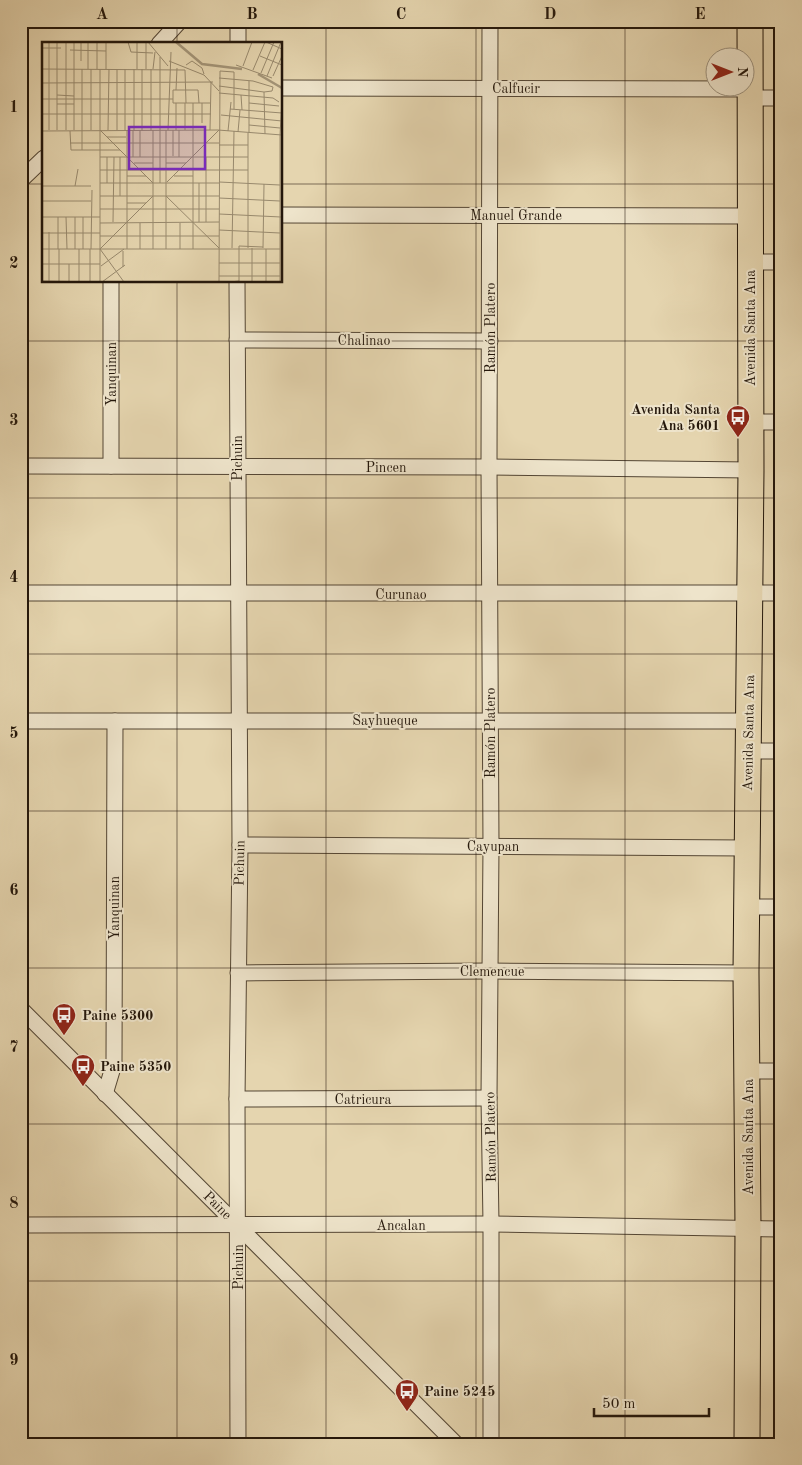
<svg xmlns="http://www.w3.org/2000/svg" width="802" height="1465" font-family="'Old Standard TT',serif">
  <rect width="100%" height="100%" fill="#e5d5af"/>
  <filter id="stains"><feTurbulence type="fractalNoise" baseFrequency=".004" numOctaves="4"/><feColorMatrix values="0 0 0 0 .2 0 0 0 0 .09 0 0 0 0 .02 0 0 0 .5 -.17"/></filter>
  <radialGradient id="worn" r=".72"><stop offset=".6" stop-color="#630" stop-opacity="0"/><stop offset="1" stop-color="#630" stop-opacity=".3"/></radialGradient>
  <g fill="none" stroke-linecap="round" stroke-linejoin="round">
    <g stroke="#544634" stroke-width="17">
      <g id="street">
        <polyline points="490,21 489,467 491,846 489,1098 491,1224 491,1444"/>
        <polyline points="159,44 180,21"/>
        <polyline points="238,44 238,21"/>
        <polyline points="281,88 750,89"/>
        <polyline points="750,98 781,98"/>
        <polyline points="21,180 44,158"/>
        <polyline points="281,215 750,216"/>
        <polyline points="751,262 781,262"/>
        <polyline points="111,281 111,466"/>
        <polyline points="237,281 240,845 237,1099 238,1444"/>
        <polyline points="237,340 490,341"/>
        <polyline points="750,422 781,422"/>
        <polyline points="21,466 489,467 751,470"/>
        <polyline points="21,593 781,593"/>
        <polyline points="21,721 749,721"/>
        <polyline points="749,751 781,751"/>
        <polyline points="240,845 746,848"/>
        <polyline points="747,907 781,907"/>
        <polyline points="238,973 489,971 746,973"/>
        <polyline points="21,1009 456,1444"/>
        <polyline points="747,1071 781,1071"/>
        <polyline points="105,1094 114,1064 115,721"/>
        <polyline points="237,1099 489,1098"/>
        <polyline points="21,1225 491,1224 781,1229"/>
      </g>
    </g>
    <g stroke="#24170b" stroke-width="27">
      <polyline id="primary" points="747,1444 748,1228 746,973 751,470 750,21"/>
    </g>
    <use href="#street" stroke="#eee4cb" stroke-width="15"/>
    <use href="#primary" stroke="#e5d5af" stroke-width="25"/>
  </g>
  <path fill="none" stroke="#24170b" stroke-width="1" stroke-opacity="0.55" d="M 177,21 L 177,44M 326,21 L 326,1444M 476,21 L 476,1444M 625,21 L 625,1444M 21,184 L 44,184M 281,184 L 781,184M 177,281 L 177,1444M 21,341 L 781,341M 21,498 L 781,498M 21,654 L 781,654M 21,811 L 781,811M 21,968 L 781,968M 21,1124 L 781,1124M 21,1281 L 781,1281"/>
  <defs>
    <g id="bus-pin" transform="scale(1.25)"><path d="M0 17L-7.5 6A9.5 9.5 0 1 1 7.5 6Z" fill="#8f2418" stroke="#eee4cb"/><path d="M-5-6H5V4H4V6H2V4H-2V6H-4V4H-5ZM-3.5-4V0h7V-4ZM-3.5 1.2v1.5H-2V1.2ZM2 1.2v1.5H3.5V1.2Z" fill="#fff"/></g>
  </defs>
  <g fill-rule="evenodd">
    <use href="#bus-pin" x="738" y="417"/>
    <use href="#bus-pin" x="64" y="1015"/>
    <use href="#bus-pin" x="83" y="1066"/>
    <use href="#bus-pin" x="407" y="1391"/>
  </g>
  <g text-anchor="middle" stroke-width="4" stroke-linejoin="round" paint-order="stroke">
    <g font-size="14" fill="#24170b" stroke="#eee4cb">
      <text x="516" y="93">Calfucir</text>
      <text x="516" y="220">Manuel Grande</text>
      <text transform="translate(490 328) rotate(-90)" y="5">Ramón Platero</text>
      <text transform="translate(750 328) rotate(-90)" y="5">Avenida Santa Ana</text>
      <text x="364" y="345">Chalinao</text>
      <text transform="translate(111 374) rotate(-90)" y="5">Yanquinan</text>
      <text transform="translate(237 458) rotate(-90)" y="5">Pichuin</text>
      <text x="386" y="472">Pincen</text>
      <text x="401" y="599">Curunao</text>
      <text x="385" y="725">Sayhueque</text>
      <text transform="translate(490 733) rotate(-90)" y="5">Ramón Platero</text>
      <text transform="translate(748 733) rotate(-89)" y="5">Avenida Santa Ana</text>
      <text x="493" y="851">Cayupan</text>
      <text transform="translate(239 863) rotate(-89)" y="5">Pichuin</text>
      <text transform="translate(114 908) rotate(-90)" y="5">Yanquinan</text>
      <text x="492" y="976">Clemencue</text>
      <text x="363" y="1104">Catricura</text>
      <text transform="translate(490 1137) rotate(-91)" y="5">Ramón Platero</text>
      <text transform="translate(748 1137) rotate(-90)" y="5">Avenida Santa Ana</text>
      <text transform="translate(218 1205) rotate(45)" y="5">Paine</text>
      <text x="401" y="1230">Ancalan</text>
      <text transform="translate(238 1267) rotate(-90)" y="5">Pichuin</text>
    </g>
    <g font-size="14" font-weight="bold" fill="#24170b" stroke="#eee4cb" text-anchor="start">
      <text x="720" y="414" text-anchor="end">Avenida Santa<tspan x="720" dy="16">Ana 5601</tspan></text>
      <text x="82" y="1020">Paine 5300</text>
      <text x="100" y="1071">Paine 5350</text>
      <text x="424" y="1396">Paine 5245</text>
    </g>
  </g>
  <g transform="translate(42 42)">
    <rect width="240" height="240" fill="#e5d5af"/>
    <path fill="none" stroke="#a39477" stroke-width="2.5" d="M 134,0 L 160,22 L 200,27M 216,32 L 240,46"/>
    <path fill="none" stroke="#98896d" stroke-width="1" d="M 15,0 L 15,88M 24,0 L 24,88M 32,0 L 32,88M 39,0 L 39,19M 46,0 L 46,27M 55,0 L 55,27M 64,0 L 64,27M 86,0 L 89,10 L 111,11M 95,0 L 95,27M 104,0 L 104,27M 106,0 L 126,24M 224,0 L 240,7M 0,6 L 19,6M 28,8 L 64,9M 218,14 L 240,23M 127,19 L 162,33 L 177,49M 144,23 L 150,19 L 160,26 L 162,32M 194,23 L 230,36M 201,24 L 210,0M 0,27 L 143,28 L 144,61M 40,27 L 40,108M 49,27 L 49,88M 58,27 L 58,88 L 111,141M 75,27 L 75,88M 92,27 L 92,88M 100,27 L 100,88M 111,27 L 113,10M 211,28 L 223,0M 219,31 L 232,0M 225,34 L 239,0M 231,34 L 240,14M 177,36 L 211,39 L 231,45 L 230,49 L 222,50 L 223,92M 0,41 L 171,40M 177,44 L 222,50M 134,48 L 135,26M 177,51 L 231,56 L 237,60M 15,53 L 32,54M 199,53 L 200,68M 0,57 L 131,57M 157,61 L 156,48 L 131,48 L 131,61 L 168,61M 207,61 L 237,64M 15,62 L 32,62M 188,67 L 240,71M 0,72 L 169,72M 179,73 L 240,79M 160,81 L 160,61M 207,83 L 238,86M 7,88 L 7,0M 66,88 L 67,27M 83,88 L 83,27M 85,88 L 85,207M 109,88 L 109,27M 126,88 L 129,10M 134,88 L 134,61M 137,88 L 137,115M 143,88 L 143,61M 168,88 L 169,40M 0,89 L 176,88 L 240,93M 28,89 L 29,108 L 78,108M 186,89 L 189,60M 196,90 L 198,68M 206,91 L 206,206M 207,91 L 207,39M 238,93 L 240,57M 238,93 L 238,240M 65,95 L 84,95M 28,101 L 177,101M 177,103 L 206,103M 131,114 L 131,88M 58,115 L 177,115M 65,115 L 65,141M 91,115 L 91,88M 98,115 L 98,88M 164,115 L 164,180M 177,115 L 206,115M 92,121 L 111,121M 124,121 L 144,121M 58,128 L 206,128M 85,134 L 104,134M 132,134 L 151,134M 125,140 L 177,88M 177,140 L 238,143M 58,141 L 177,141M 118,141 L 118,15M 0,144 L 49,144M 33,144 L 36,127M 58,154 L 177,154M 78,154 L 78,115M 124,154 L 177,206M 177,156 L 238,159M 0,159 L 49,159M 85,161 L 104,161M 58,167 L 177,167M 177,172 L 239,175M 0,175 L 58,175M 16,175 L 16,207M 24,175 L 25,207M 33,175 L 33,207M 41,175 L 41,207M 71,180 L 72,115M 157,180 L 157,141M 58,181 L 177,180M 98,181 L 98,207M 177,188 L 238,191M 7,190 L 7,239M 0,191 L 58,191M 58,194 L 177,194M 190,206 L 192,89M 210,206 L 210,240M 221,206 L 222,142M 0,207 L 58,207M 49,207 L 50,148M 58,207 L 111,154M 58,207 L 82,240M 58,207 L 238,207M 111,207 L 111,88M 124,207 L 124,88M 138,207 L 138,181M 151,207 L 151,61M 81,209 L 81,225M 177,221 L 238,221M 0,222 L 58,222M 59,224 L 82,207M 177,234 L 238,234M 0,239 L 53,240M 17,239 L 17,207M 27,239 L 27,222M 37,239 L 37,207M 48,240 L 48,207M 58,240 L 58,88M 60,240 L 83,223M 177,240 L 178,29 L 192,30 L 192,67M 188,240 L 197,239 L 197,204 L 221,205M 224,240 L 224,207"/>
    <path fill="#7b2cbf" fill-opacity="0.15" stroke="#7b2cbf" stroke-width="2.5" d="M 87,85 L 163,85 L 163,127 L 87,127 Z"/>
    <rect width="240" height="240" fill="none" stroke="#24170b" stroke-width="2.5"/>
  </g>
  <rect width="802" height="1465" fill="none" stroke="#e5d5af" stroke-width="55"/>
  <g transform="translate(730 72) rotate(90)"><circle r="24" fill="#eee4cb" stroke="#9d927e"/>
  <path d="M0-4L9 19L0 12L-9 19Z" fill="#8f2418"/>
  <text y="-8" font-size="14" font-weight="bold" text-anchor="middle" fill="#24170b">N</text>
  </g>
  <path d="M594 1408v8h115v-8" fill="none" stroke="#24170b" stroke-width="2.5"/>
  <text x="602" y="1408" font-size="15" fill="#24170b" stroke="#eee4cb" stroke-width="4" paint-order="stroke">50 m</text>
  <rect x="28" y="28" width="746" height="1410" fill="none" stroke="#24170b" stroke-width="2"/>
  <g font-size="16" text-anchor="middle" font-weight="bold" fill="#24170b">
    <text x="102" y="19">A</text>
    <text x="252" y="19">B</text>
    <text x="401" y="19">C</text>
    <text x="550" y="19">D</text>
    <text x="700" y="19">E</text>
    <text x="14" y="112">1</text>
    <text x="14" y="268">2</text>
    <text x="14" y="425">3</text>
    <text x="14" y="582">4</text>
    <text x="14" y="738">5</text>
    <text x="14" y="895">6</text>
    <text x="14" y="1052">7</text>
    <text x="14" y="1208">8</text>
    <text x="14" y="1365">9</text>
  </g>
  <rect width="100%" height="100%" filter="url(#stains)"/>
  <rect width="100%" height="100%" fill="url(#worn)"/>
</svg>
